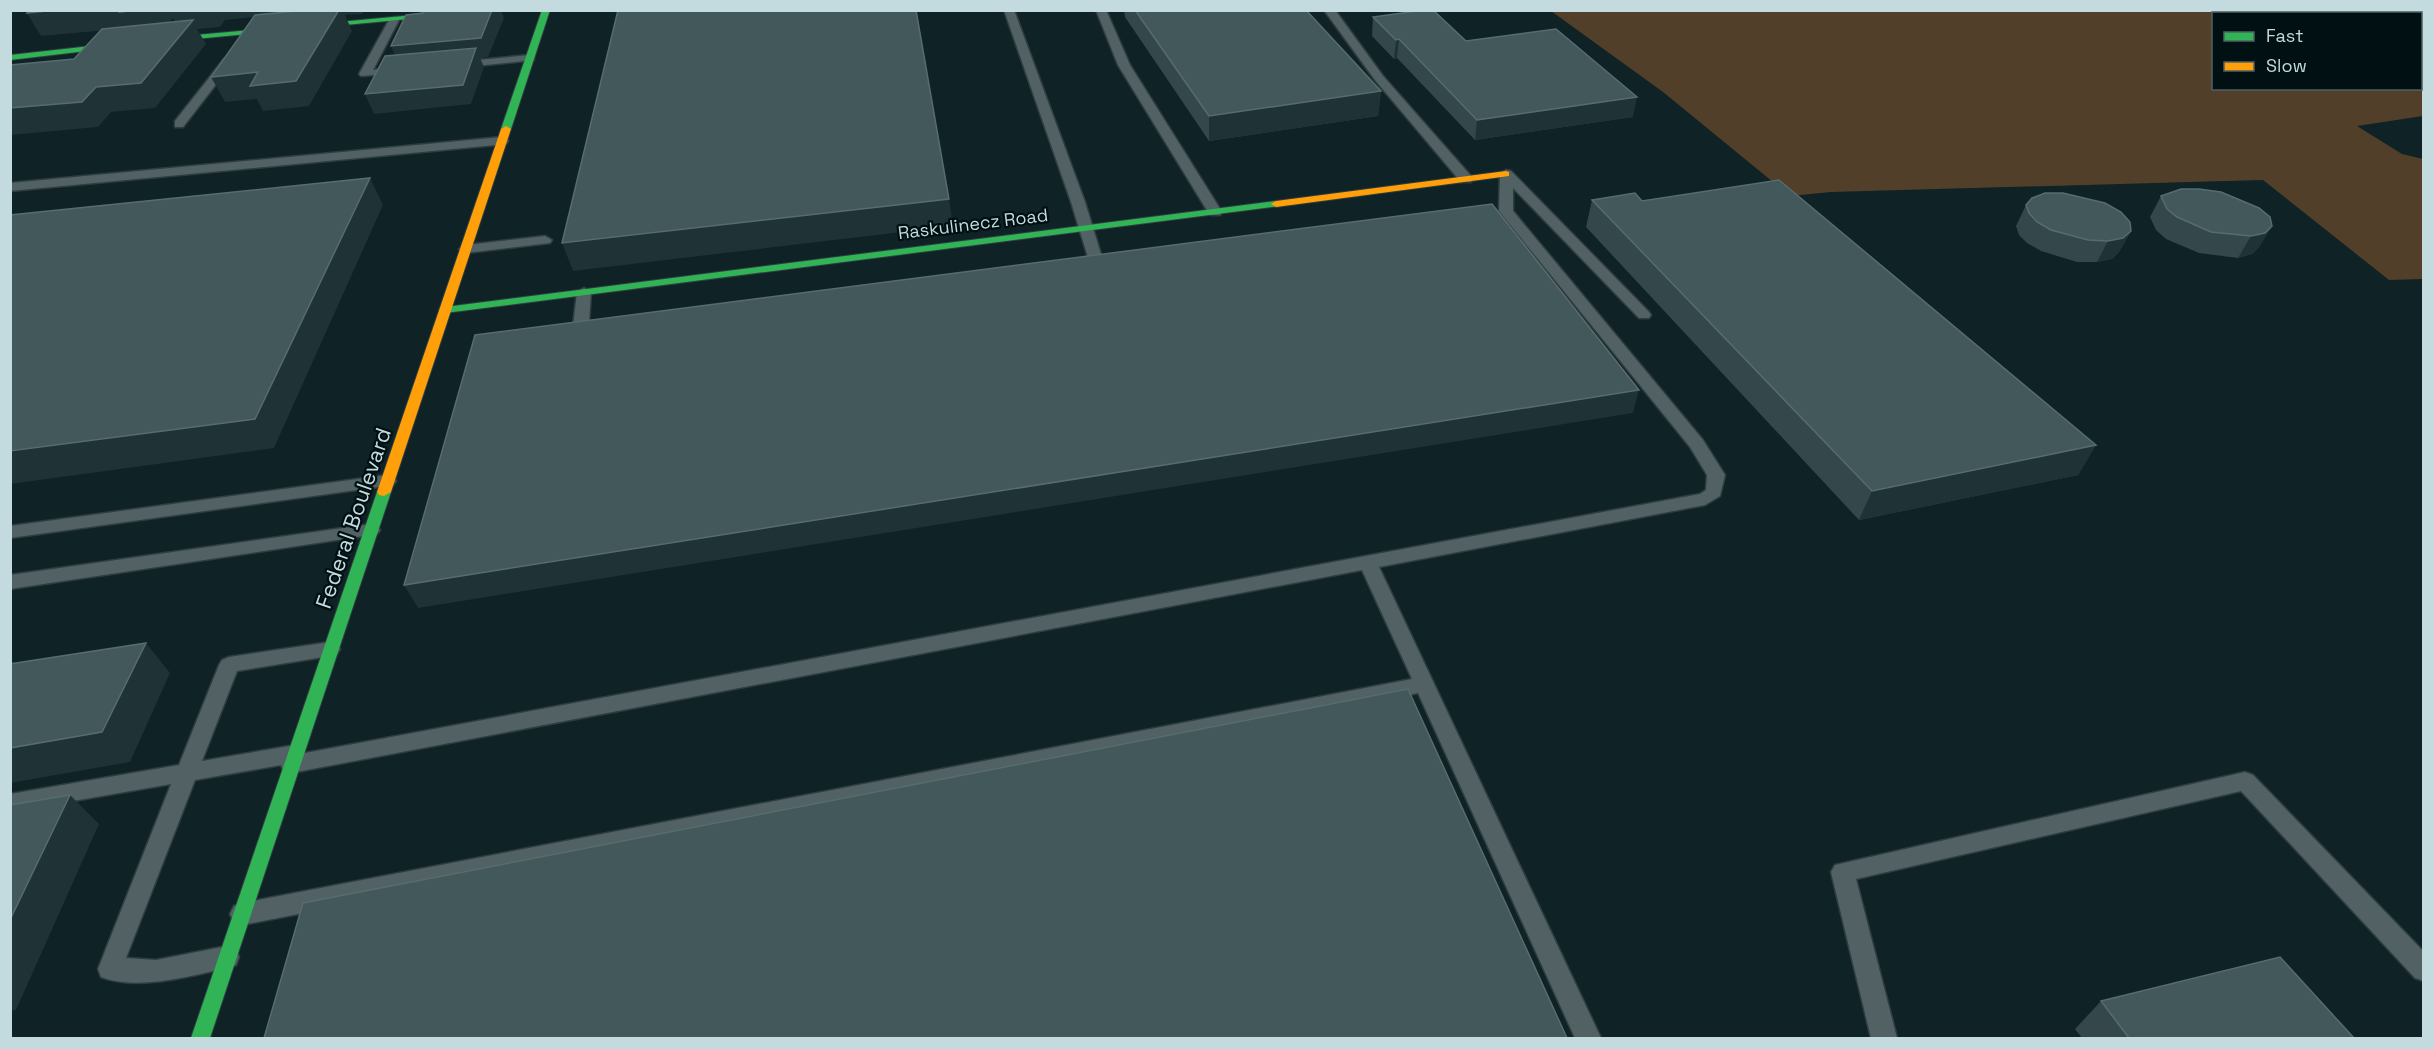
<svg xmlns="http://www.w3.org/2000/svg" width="2434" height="1049" font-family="'Space Grotesk',sans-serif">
  <rect width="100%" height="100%" fill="#0f2225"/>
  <polygon fill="#513f29" points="1551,11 2328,11 2327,14 2214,14 2214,88 2420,88 2421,80 2423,82 2423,116 2357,126 2402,154 2423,159 2423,279 2389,280 2263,180 1831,192 1790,196 1663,92"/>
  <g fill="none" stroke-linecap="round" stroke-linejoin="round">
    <g stroke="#2f3d40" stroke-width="3">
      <g id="lane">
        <polygon points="1004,10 1014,10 1085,202 1104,264 1102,267 1092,267 1090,264 1071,202"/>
        <polygon points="1096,10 1106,10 1130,65 1222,212 1220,215 1210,215 1208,212 1118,65"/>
        <polygon points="1324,10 1335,10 1383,76 1471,176 1472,179 1471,182 1461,182 1375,80"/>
        <polygon points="2354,10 2364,10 2365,14 2355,14"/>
        <polygon points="394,17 399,20 373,70 400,67 406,70 400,73 361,76 359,74 389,20"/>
        <polygon points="530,55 534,56 534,60 457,68 451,65 457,62"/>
        <polygon points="228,58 234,61 183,127 175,127 175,121 224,59"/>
        <polygon points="502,137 508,141 506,144 10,191 10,183"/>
        <path d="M 1506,170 L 1511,171 L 1649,312 L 1651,315 L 1649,318 L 1639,318 L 1513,188 L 1513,211 L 1703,440 L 1725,475 L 1720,496 L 1705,505 L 1379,567 L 1601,1038 L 1575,1038 L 1418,693 L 242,925 L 234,922 L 230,914 L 234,906 L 242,903 L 1412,679 L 1362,570 L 291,773 L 283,770 L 281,765 L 195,780 L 126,958 L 156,960 L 227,946 L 236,949 L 239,957 L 236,965 L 227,968 C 189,976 139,991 101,977 L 98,969 L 171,784 L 10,812 L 10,794 L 179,765 L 219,665 L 222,660 L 229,657 L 330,642 L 337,644 L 340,649 L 337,654 L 330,656 L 237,671 L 202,761 L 295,745 L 303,748 L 305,753 L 1700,494 L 1706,490 L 1707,475 L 1690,447 L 1499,211 L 1500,174 Z"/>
        <polygon points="545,236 552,240 550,243 466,253 459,249 466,245"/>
        <polygon points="584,288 591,292 589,322 603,325 606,328 603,331 581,331 573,326 577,292"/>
        <polygon points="387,475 393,477 396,481 393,485 10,538 10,526"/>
        <polygon points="371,524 377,526 380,530 377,534 10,589 10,575"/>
        <polygon points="2245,772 2253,775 2424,952 2424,981 2415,978 2241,791 1856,879 1897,1038 1871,1038 1831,872 1835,865"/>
      </g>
    </g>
    <g stroke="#2f3d40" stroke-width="2">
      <g id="fast">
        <polygon points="469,10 505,10 163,42 10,60 10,55 163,38"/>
        <polygon points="542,10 550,10 511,129 503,131 501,129"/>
        <polygon points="1276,201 1280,202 1280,206 445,313 439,310 445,307"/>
        <polygon points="384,488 391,492 210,1038 191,1038 377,492"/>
      </g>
    </g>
    <g stroke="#2f3d40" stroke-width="2">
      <g id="slow">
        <polygon points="506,126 511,129 391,492 384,496 379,495 377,492 501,129"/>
        <polygon points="1506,171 1509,172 1509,176 1276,207 1271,204 1276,201"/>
      </g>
    </g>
    <use href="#lane" fill="#516164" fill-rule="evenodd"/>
    <use href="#fast" fill="#30b455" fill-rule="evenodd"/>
    <use href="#slow" fill="#ff9f0a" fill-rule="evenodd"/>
  </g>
  <g fill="#34484b">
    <polygon points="1124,10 1306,10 1381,91 1378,116 1209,141 1125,17"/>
    <polygon points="1373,17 1466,41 1633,117 1475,140 1397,58 1394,59 1372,36"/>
    <polygon points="2161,196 2272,226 2259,247 2252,254 2238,258 2199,253 2166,239 2156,230 2150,217"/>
    <polygon points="1592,200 1642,201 2096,445 2078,475 1859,520 1586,227"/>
    <polygon points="2026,205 2131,231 2119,252 2112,259 2097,262 2077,262 2041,251 2027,243 2019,235 2016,226"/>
    <polygon points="2101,1001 2354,1038 2082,1038 2075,1029"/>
  </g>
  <g fill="#1f3235">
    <polygon points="56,10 364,10 362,14 345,15 352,31 309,106 263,111 257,99 225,102 211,77 277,15 225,20 220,27 197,29 206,44 155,108 111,112 98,127 10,135 10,108 96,87 180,30 173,18 161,32 129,28 41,36 27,13"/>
    <polygon points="492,10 501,10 504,18 488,57 480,58 484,67 471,104 374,114 365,94 399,65 391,46"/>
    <polygon points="1399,39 1397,58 1394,59 1396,40"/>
    <polygon points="1381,91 1378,116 1209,141 1209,116"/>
    <polygon points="1637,97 1633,117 1475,140 1477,120"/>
    <polygon points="370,178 383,205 274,448 10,484 10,451"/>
    <polygon points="949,199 953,226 573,271 562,243"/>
    <polygon points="2272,226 2259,247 2252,254 2238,258 2251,236"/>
    <polygon points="2131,231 2119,252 2112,259 2097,262 2108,241"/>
    <polygon points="1639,390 1633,413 418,608 404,585"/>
    <polygon points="2096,445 2078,475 1859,520 1872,491"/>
    <polygon points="146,643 170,673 130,762 10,783 10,748"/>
    <polygon points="70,795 99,824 16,1010 10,1011 10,920"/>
  </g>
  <g fill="#43585b" stroke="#576c6f" stroke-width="1.5">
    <polygon points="29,10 56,10 27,13"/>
    <polygon points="122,10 138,10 120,12"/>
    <polygon points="307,10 339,10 296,81 250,86 258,72 211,77 255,15"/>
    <polygon points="424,10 492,10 481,38 391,46 406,15 423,13"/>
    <polygon points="618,10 916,10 949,199 562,243"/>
    <polygon points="1135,10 1306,10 1381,91 1209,116"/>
    <polygon points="1424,10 1433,10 1466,41 1556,29 1637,97 1477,120 1399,39 1396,40 1373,17"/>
    <polygon points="193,20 141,83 96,87 82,102 10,108 10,65 74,59 102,29"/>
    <polygon points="476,48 463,85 365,94 385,56"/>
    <polygon points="370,178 255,419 10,451 10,215"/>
    <polygon points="1779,180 2096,445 1872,491 1592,200 1635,193 1642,201"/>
    <polygon points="2181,189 2199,189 2221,192 2259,208 2270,217 2272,226 2265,233 2251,236 2211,232 2177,217 2167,209 2161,196"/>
    <polygon points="2045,193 2063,193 2105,203 2121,212 2130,222 2131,231 2123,238 2108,241 2088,240 2051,230 2037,222 2029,213 2026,205 2032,198"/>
    <polygon points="1492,204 1639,390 404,585 475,335"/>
    <polygon points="146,643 102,732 10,748 10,664"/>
    <polygon points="1408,689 1567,1038 264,1038 303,903"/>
    <polygon points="70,795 10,920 10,805"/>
    <polygon points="2280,957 2354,1038 2129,1038 2101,1001"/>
  </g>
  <g text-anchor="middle" stroke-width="4.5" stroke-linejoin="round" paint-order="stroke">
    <g font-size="18" fill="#c3dade" stroke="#011012">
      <text transform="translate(973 224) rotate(-7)" y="6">Raskulinecz Road</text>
    </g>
    <g font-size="22" fill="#c3dade" stroke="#011012">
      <text transform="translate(353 518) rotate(-71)" y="8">Federal Boulevard</text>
    </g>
  </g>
  <rect width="2434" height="1049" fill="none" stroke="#c3dade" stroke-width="24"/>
  <rect x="2212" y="12" width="210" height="78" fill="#011012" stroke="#4f6164" stroke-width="1.5"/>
  <rect x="2224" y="32" width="30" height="9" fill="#30b455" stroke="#4f6164" stroke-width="1.5"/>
  <text x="2266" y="42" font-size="18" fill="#c3dade">Fast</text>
  <rect x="2224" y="62" width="30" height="9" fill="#ff9f0a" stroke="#4f6164" stroke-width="1.5"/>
  <text x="2266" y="72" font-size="18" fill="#c3dade">Slow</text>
</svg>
